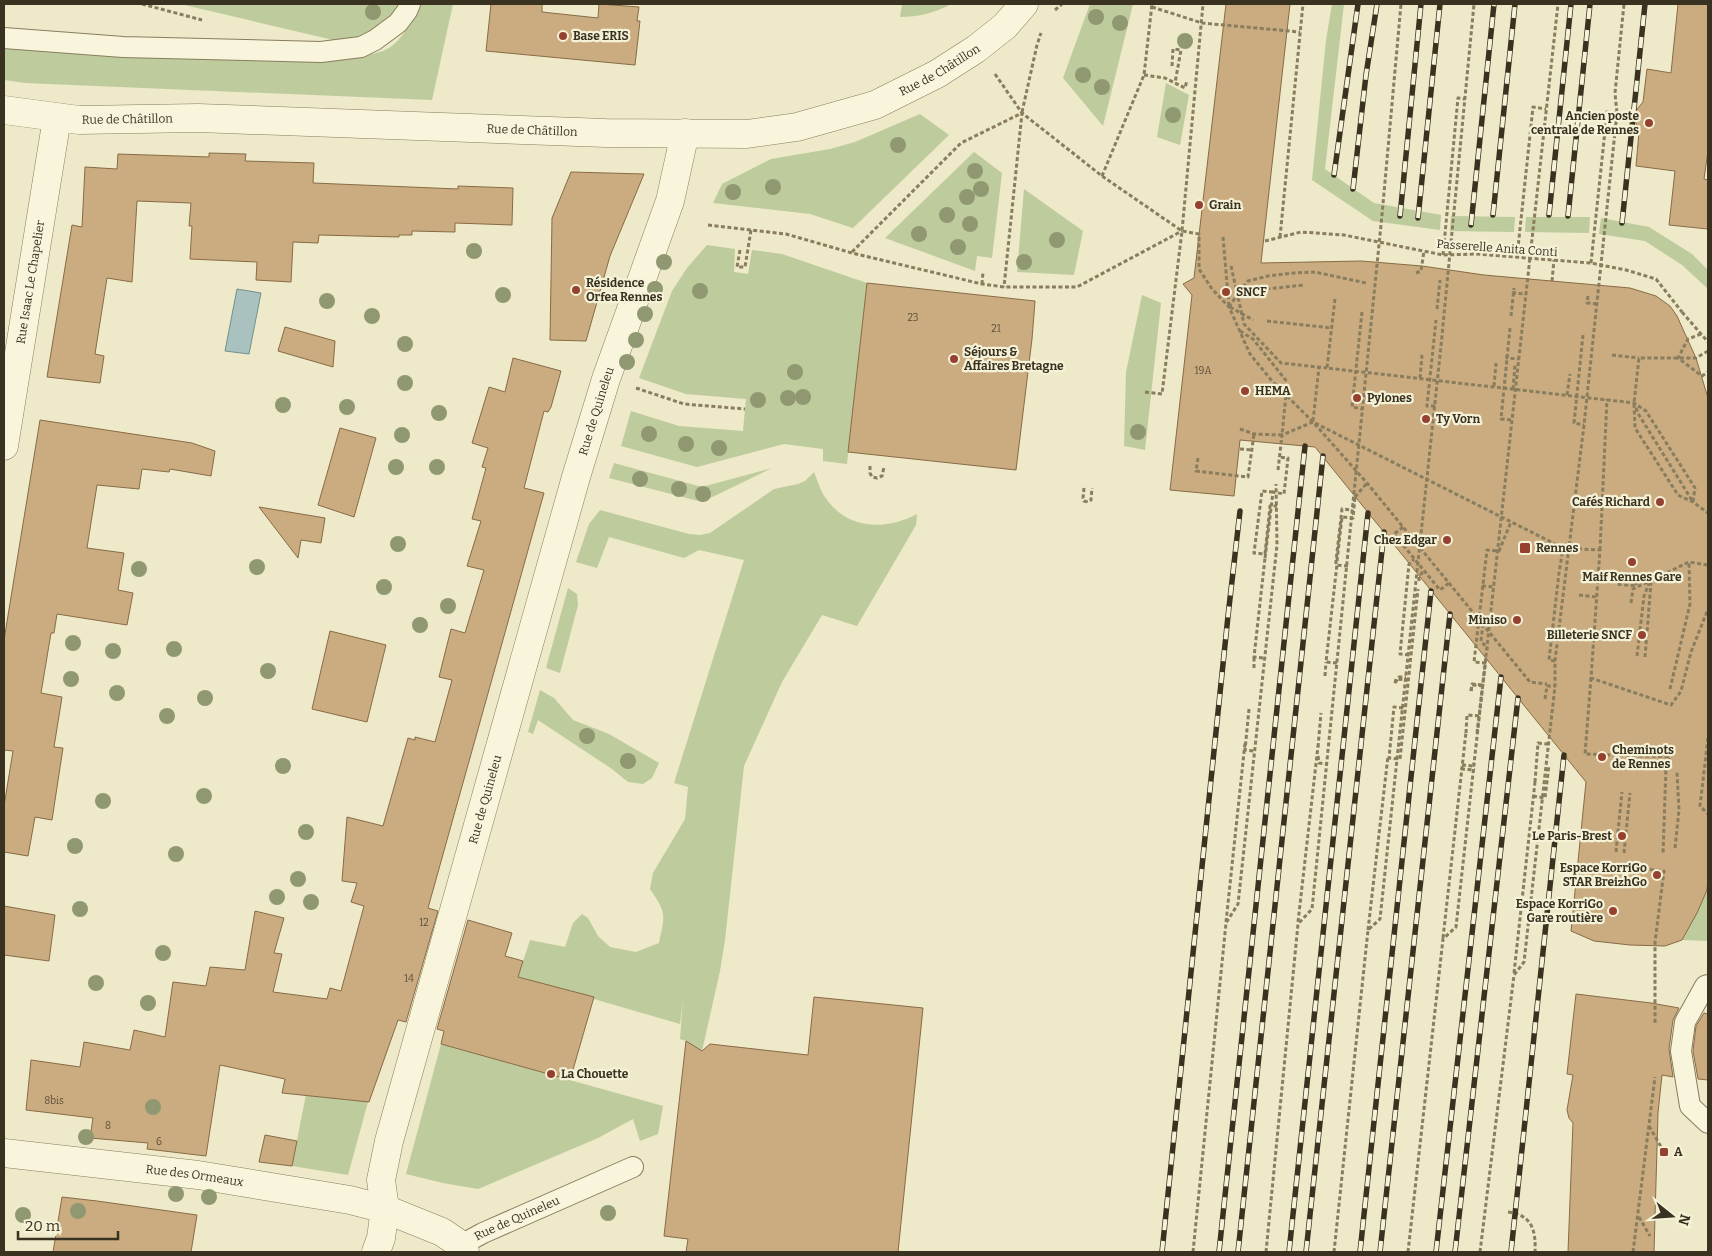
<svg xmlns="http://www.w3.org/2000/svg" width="1712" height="1256" font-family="Bitter,serif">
  <rect width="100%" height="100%" fill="#ede9c9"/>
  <g fill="#becb9d">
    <polygon points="180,4 399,4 392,20 377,29 346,43"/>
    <path d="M 418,4 L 453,4 L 432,100 L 25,83 L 4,80 L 4,44 L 356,58 C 365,55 374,54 383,51 C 401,44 413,20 418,4 Z"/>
    <path d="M 902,4 L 951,4 C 935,13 918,17 900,17 Z"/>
    <polygon points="1090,4 1133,4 1103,126 1063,78"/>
    <polygon points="1332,4 1344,4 1325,169 1374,203 1441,215 1440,230 1373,221 1312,180 1326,40"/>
    <polygon points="1166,83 1189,95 1180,145 1157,137"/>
    <polygon points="920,114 949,135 853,228 810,214 713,203 722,184 771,159 830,149 855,142"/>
    <polygon points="974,152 1002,173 992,258 977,256 975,271 885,238"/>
    <polygon points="1024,189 1083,231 1074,275 1017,272"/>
    <polygon points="1451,216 1515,217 1514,232 1450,231"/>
    <polygon points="1526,217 1590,217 1589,233 1525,232"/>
    <polygon points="1601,218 1649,227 1692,254 1708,270 1708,289 1682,265 1645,241 1599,234"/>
    <polygon points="707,245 735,249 734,272 748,274 752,250 782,254 867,283 847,464 823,461 823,449 784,444 697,467 621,446 631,411 679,426 743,431 746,399 686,394 639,378 672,291 687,268"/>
    <polygon points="1142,295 1161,303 1145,450 1124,446 1126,372"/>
    <polygon points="614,463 702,487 772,468 702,502 609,478"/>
    <path d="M 814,472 C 817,479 819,487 823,494 C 844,529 883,532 917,514 L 916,525 L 857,626 L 822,615 L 782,682 L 744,766 L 725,940 L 720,971 L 702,1051 L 686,1041 L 680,1039 L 683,1000 L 680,1024 L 518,977 L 530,940 L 565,947 L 573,923 L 582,914 L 588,918 L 598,936 L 610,947 L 636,952 L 659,943 C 665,914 667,914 650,889 L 653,873 L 685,819 L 688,787 L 674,783 L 744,560 L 699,550 L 684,558 L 609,537 L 597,568 L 576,562 L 589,524 L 600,510 L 689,534 L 700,535 L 710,533 L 774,489 L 798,484 L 805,481 Z"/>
    <polygon points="568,588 577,594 578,605 560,673 546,668"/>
    <polygon points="540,690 554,698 573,720 609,734 659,763 652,778 643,784 628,782 612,769 538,720 533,734 528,732"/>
    <polygon points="1708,864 1708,941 1682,940"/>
    <polygon points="441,1044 663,1106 658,1134 640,1141 633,1119 598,1138 478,1189 443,1183 406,1174"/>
    <polygon points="308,1084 368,1102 348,1175 292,1166"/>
  </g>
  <polygon fill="#aac2bf" stroke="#70908e" points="237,289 261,293 249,354 225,351"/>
  <g fill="#caac80" stroke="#886b45">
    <polygon points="491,4 542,4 542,12 598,18 599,4 639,7 637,21 640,21 635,65 486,51"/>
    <polygon points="1226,4 1290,4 1261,263 1361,261 1422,266 1484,275 1630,288 1656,296 1670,306 1677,316 1696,358 1708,398 1708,876 1707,890 1697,913 1682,940 1665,946 1630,945 1594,941 1571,931 1586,782 1315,447 1240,440 1234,496 1170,490 1192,295 1183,284 1194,278"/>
    <polygon points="1678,4 1708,4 1708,151 1704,179 1708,180 1708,229 1669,225 1675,171 1636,166 1639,132 1635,120 1635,115 1637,109 1643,102 1647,69 1671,73"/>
    <polygon points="209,153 246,154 245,161 314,163 313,183 458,189 458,186 513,188 512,225 455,223 455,232 412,231 412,235 399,235 399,237 319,235 318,243 293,242 291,282 256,280 257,262 190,259 192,226 189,226 191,203 137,201 132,282 107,278 95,354 104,356 100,383 47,377 72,225 82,227 85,167 117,169 118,154 209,157"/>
    <polygon points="571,172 644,174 610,256 586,341 550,340 552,218"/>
    <polygon points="867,283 1035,301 1032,339 1016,470 848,452"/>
    <polygon points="285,327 335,341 333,367 278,351"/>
    <polygon points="513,358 561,371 551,407 548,412 544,411 524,488 544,493 428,908 438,911 406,1022 398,1020 369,1102 282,1093 285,1079 220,1065 206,1156 147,1149 148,1143 90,1138 93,1118 26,1110 31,1060 80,1067 84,1042 130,1050 134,1030 165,1037 173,982 206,986 210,967 245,970 255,911 284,918 274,953 282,954 273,992 327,999 330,988 341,991 364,906 351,902 357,883 342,881 347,817 383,826 408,738 415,740 415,737 435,742 452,680 439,677 451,629 465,633 484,570 467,566 481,521 472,519 486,468 482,467 488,448 472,443 489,387 505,392"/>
    <polygon points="40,420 192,443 215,451 211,476 170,469 169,472 142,469 139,489 97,485 87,548 124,553 118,590 133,593 127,625 57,614 54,633 51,633 41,693 62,697 54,747 63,748 52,820 35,817 28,856 4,852 4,806 13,751 4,750 4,640"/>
    <polygon points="340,428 376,438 354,517 318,505"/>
    <polygon points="259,507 325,518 321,543 301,540 298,558"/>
    <polygon points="330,631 386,645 367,722 312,709"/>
    <polygon points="4,906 55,915 49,961 4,955"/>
    <polygon points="468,920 512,933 505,956 523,961 518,977 594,997 570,1080 441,1044 444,1031 437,1029"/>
    <polygon points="1576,994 1651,1003 1679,1008 1673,1020 1669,1049 1673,1077 1662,1075 1658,1113 1654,1252 1568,1252 1573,1123 1569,1118 1567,1110 1573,1075 1567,1074"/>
    <polygon points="814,997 923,1008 898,1252 686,1252 688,1239 664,1236 686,1041 702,1051 710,1044 808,1055"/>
    <polygon points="1704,1013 1708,1014 1708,1080 1698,1079 1693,1051 1696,1026"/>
    <polygon points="265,1135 297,1141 292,1166 259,1162"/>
    <polygon points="62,1197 97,1201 197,1215 191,1252 53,1252"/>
  </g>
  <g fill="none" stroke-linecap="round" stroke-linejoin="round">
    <g stroke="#897d5e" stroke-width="22">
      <g id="lane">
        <polyline points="4,38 123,47 321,52 361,47 375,40 398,23 407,11 410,4"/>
        <polyline points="1708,985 1705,986 1685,1022 1681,1051 1690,1106 1708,1123"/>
        <path id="s1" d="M 461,1245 L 483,1233 L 633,1167"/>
      </g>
    </g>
    <g stroke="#897d5e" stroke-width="29">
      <g id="street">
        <path id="s2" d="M 4,110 L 79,120 L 198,118 L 606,133 L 747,134 L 797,127 L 875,105 L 937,74 L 976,49 L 1005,26 L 1024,4"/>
        <path id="s3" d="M 4,446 L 57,118"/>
        <path id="s4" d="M 4,1153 L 198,1175 L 350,1200 L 385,1209 L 442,1232 L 461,1245 L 465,1252"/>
        <path id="s5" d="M 376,1252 L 381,1238 L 385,1209 L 381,1180 L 389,1141 L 576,477 L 606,379 L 670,201 L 685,133"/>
      </g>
    </g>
    <g stroke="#897d5e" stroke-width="3" stroke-dasharray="4 2.5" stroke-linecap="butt">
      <polyline points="142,4 202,20"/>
      <polyline points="1152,7 1202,23 1300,32"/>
      <polyline points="1055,10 1062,4"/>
      <polyline points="1172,66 1173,49 1181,50 1175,83"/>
      <polyline points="995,74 1022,113 1102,176 1182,231 1199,234 1199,269 1212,289 1229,307 1250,354 1272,381 1313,422 1563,548 1600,550 1591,678 1671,705 1681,691 1691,652 1708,609"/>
      <polyline points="1144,75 1165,78 1185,88 1187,80"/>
      <polyline points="1022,112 1037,45 1041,33"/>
      <polyline points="1102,176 1144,75 1152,4"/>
      <polyline points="708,225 786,234 852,253 982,284 1004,287 1077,287 1182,231"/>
      <polyline points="1223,237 1229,307"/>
      <polyline points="1280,237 1303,4"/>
      <polyline points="740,250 737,267 745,267 751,230"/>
      <polyline points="852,252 961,143 1022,113 1004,287"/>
      <polyline points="1443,255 1458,98 1465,99"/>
      <polyline points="1517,257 1533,107 1546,109"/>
      <polyline points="1591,263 1607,112 1617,113"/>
      <polyline points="1231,266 1244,324 1281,363 1327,368"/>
      <polyline points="1416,273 1421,271 1424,251"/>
      <polyline points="1552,281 1554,260"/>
      <polyline points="982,284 983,272"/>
      <polyline points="1514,291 1514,293 1526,294"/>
      <polyline points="1239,292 1248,281 1268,276 1294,273 1315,272 1366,283"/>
      <polyline points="1588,296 1587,303 1597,304"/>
      <polyline points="1335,299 1327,368 1634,403 1646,411 1695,488 1693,502 1639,415 1634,403"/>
      <polyline points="1229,307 1239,292 1304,285"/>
      <polyline points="1230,307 1253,320"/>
      <polyline points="1437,309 1440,280"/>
      <polyline points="1362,312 1352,407 1362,409"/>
      <polyline points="1682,312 1708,342"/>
      <polyline points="1511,316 1514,288"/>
      <polyline points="1267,321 1332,328"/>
      <polyline points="1510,328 1501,419 1512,420"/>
      <polyline points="1240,331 1253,339 1288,383"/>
      <polyline points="1701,334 1688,339 1678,358 1702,376 1708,372"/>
      <polyline points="1583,335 1574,423 1584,425"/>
      <polyline points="1708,351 1696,358 1639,358 1634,403 1635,428 1678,495 1693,502 1708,513"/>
      <polyline points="1507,355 1507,358 1519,359"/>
      <polyline points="1612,355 1639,358"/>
      <polyline points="1420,378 1422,355"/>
      <polyline points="1494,386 1496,363"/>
      <polyline points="636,388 684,404 745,409"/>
      <polyline points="1513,389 1515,365"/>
      <polyline points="1145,392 1162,394 1182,231 1203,4"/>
      <polyline points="1567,395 1570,374"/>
      <polyline points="1435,406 1427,406 1436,320"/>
      <polyline points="1313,421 1319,367"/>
      <polyline points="1240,429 1254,434 1282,435 1286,395"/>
      <polyline points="1240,449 1252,450"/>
      <polyline points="1198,458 1196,471 1248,477 1254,434"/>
      <polyline points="870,466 870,473 872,477 877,478 882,476 884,467"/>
      <polyline points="1278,470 1282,435 1313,422 1367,483 1530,682 1547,684"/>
      <polyline points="1084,488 1083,498 1084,501 1088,502 1091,500 1092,488"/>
      <polyline points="1273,492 1262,491 1254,553 1265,554 1270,506 1277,506"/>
      <polyline points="1355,497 1367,483"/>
      <polyline points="1602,503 1621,504"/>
      <polyline points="1403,527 1394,534 1440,590 1449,583"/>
      <polyline points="1600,550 1607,399"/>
      <polyline points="1348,566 1336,565 1336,561 1342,509 1352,510"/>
      <polyline points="1615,574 1636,576 1636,586 1616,584"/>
      <polyline points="1419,581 1419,576 1424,571"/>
      <polyline points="1483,587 1483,586 1494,587"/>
      <polyline points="1579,595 1597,597"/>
      <polyline points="1631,603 1633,589 1689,562 1708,565"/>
      <polyline points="1483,624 1481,641 1487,648 1487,650"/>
      <polyline points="1409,655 1400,654 1409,564 1414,559"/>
      <polyline points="1637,656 1644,596 1650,581"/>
      <polyline points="1645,657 1651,583"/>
      <polyline points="1263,658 1254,657 1265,558"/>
      <polyline points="1555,661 1549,660 1559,573 1563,548"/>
      <polyline points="1337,663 1326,662 1337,564"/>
      <polyline points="1486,663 1474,662 1487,550 1499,551 1511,522"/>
      <polyline points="1254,668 1254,657"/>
      <polyline points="1325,676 1326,662"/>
      <polyline points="1591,678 1585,754 1670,757 1666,767 1663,854"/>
      <polyline points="1395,683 1399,677 1406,677"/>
      <polyline points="1670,689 1690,604 1689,562"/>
      <polyline points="1471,691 1472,685 1484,686"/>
      <polyline points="1545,699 1547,686 1555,686"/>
      <polyline points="1403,708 1394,707 1389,758 1400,759 1418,589"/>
      <polyline points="1249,709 1245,750 1254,751"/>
      <polyline points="1466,733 1467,715 1480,716"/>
      <polyline points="1708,738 1700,806 1708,814"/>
      <polyline points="1318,747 1321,713"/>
      <polyline points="1318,756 1319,763 1327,764"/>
      <polyline points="1462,765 1473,766 1474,763"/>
      <polyline points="1462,768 1462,769 1475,770"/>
      <polyline points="1617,768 1618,755"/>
      <polyline points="1535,782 1538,743 1548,744"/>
      <polyline points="1533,796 1545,798 1549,765"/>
      <polyline points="1675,848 1679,810 1677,772"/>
      <polyline points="1616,852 1622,792"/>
      <polyline points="1624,853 1630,793"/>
      <polyline points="1637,868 1664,871 1655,942 1655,1023"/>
      <polyline points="1226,922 1245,743"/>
      <polyline points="1298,922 1318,746"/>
      <polyline points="1368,930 1388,756"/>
      <polyline points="1443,938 1466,732"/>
      <polyline points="1514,973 1535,782"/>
      <polyline points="1649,1126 1664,1152"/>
      <path d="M 1508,1212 C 1532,1215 1536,1230 1535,1252"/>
      <polyline points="1639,1217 1650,1236"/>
      <polyline points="1193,1252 1226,923 1238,904 1277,545 1276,484"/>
      <polyline points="1266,1252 1298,924 1312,909 1382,215 1401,4"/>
      <polyline points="1334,1252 1368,930 1380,919 1441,346 1474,4"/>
      <polyline points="1408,1252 1443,939 1456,927 1558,4"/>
      <polyline points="1480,1252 1514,975 1524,962 1555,686 1555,661 1584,425 1617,113 1615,93 1624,4"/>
      <polyline points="1633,1252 1655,1077"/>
    </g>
    <use href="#lane" stroke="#f8f5dc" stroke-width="20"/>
    <use href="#street" stroke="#f8f5dc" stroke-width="28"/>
    <g stroke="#3a3221" stroke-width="5.5">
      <g id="rail">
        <polyline points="1334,175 1358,4"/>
        <polyline points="1353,189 1366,75 1377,4"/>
        <polyline points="1493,215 1515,4"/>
        <polyline points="1549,215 1571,4"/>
        <polyline points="1400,216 1421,4"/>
        <polyline points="1568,216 1590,4"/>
        <polyline points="1418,218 1440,4"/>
        <polyline points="1622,223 1645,4"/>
        <polyline points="1471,225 1494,4"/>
        <polyline points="1162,1252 1228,616 1240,511"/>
        <polyline points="1219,1252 1305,446"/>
        <polyline points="1238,1252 1323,456"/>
        <polyline points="1289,1252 1368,513"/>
        <polyline points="1306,1252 1384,532"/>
        <polyline points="1360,1252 1431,591"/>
        <polyline points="1380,1252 1450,614"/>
        <polyline points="1436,1252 1501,677"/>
        <polyline points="1455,1252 1518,698"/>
        <polyline points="1511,1252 1564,755"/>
      </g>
    </g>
    <use href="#rail" stroke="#f5f2d8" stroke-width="4" stroke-dasharray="11" stroke-linecap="butt"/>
    <g stroke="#897d5e" stroke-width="3" stroke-dasharray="4 2.5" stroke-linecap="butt">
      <polyline points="1265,241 1301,232 1344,235 1443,255 1476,254 1591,263 1626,270 1656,279 1682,312"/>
      <polyline points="1265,558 1273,492 1284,494 1288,458 1279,457"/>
      <polyline points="1337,561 1342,517 1353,518 1355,497"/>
      <polyline points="1395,683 1396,679 1408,680"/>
      <polyline points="1471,691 1472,684 1483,685"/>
      <polyline points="1477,733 1486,658"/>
    </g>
  </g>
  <g fill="#8f9870">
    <circle cx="373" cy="12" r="8"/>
    <circle cx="1096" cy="17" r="8"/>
    <circle cx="1120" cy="23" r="8"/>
    <circle cx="1185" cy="41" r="8"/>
    <circle cx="1083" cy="75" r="8"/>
    <circle cx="1102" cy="87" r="8"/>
    <circle cx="1173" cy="115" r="8"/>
    <circle cx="898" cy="145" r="8"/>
    <circle cx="975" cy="171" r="8"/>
    <circle cx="773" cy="187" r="8"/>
    <circle cx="981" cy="189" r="8"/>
    <circle cx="733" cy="192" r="8"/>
    <circle cx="967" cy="197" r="8"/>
    <circle cx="947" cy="215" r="8"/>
    <circle cx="970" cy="224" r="8"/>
    <circle cx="919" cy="234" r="8"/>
    <circle cx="1057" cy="240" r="8"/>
    <circle cx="958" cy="247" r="8"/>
    <circle cx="474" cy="251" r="8"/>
    <circle cx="664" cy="262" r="8"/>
    <circle cx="1024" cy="262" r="8"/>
    <circle cx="655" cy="289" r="8"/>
    <circle cx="700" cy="291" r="8"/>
    <circle cx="503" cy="295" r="8"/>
    <circle cx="327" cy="301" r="8"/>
    <circle cx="645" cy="314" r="8"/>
    <circle cx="372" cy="316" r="8"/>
    <circle cx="636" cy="340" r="8"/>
    <circle cx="405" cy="344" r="8"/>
    <circle cx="627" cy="362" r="8"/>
    <circle cx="795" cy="372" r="8"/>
    <circle cx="405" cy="383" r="8"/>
    <circle cx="803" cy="397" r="8"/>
    <circle cx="788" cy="398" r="8"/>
    <circle cx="758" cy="400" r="8"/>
    <circle cx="283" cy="405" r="8"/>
    <circle cx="347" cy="407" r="8"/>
    <circle cx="439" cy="413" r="8"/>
    <circle cx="1138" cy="432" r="8"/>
    <circle cx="649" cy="434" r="8"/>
    <circle cx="402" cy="435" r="8"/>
    <circle cx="686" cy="444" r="8"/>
    <circle cx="719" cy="448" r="8"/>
    <circle cx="396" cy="467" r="8"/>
    <circle cx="437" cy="467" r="8"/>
    <circle cx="640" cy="479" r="8"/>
    <circle cx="679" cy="489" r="8"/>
    <circle cx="703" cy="494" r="8"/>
    <circle cx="398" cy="544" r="8"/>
    <circle cx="257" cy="567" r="8"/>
    <circle cx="139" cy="569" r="8"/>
    <circle cx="384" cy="587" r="8"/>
    <circle cx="448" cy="606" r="8"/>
    <circle cx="420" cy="625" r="8"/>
    <circle cx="73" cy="643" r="8"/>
    <circle cx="174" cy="649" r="8"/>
    <circle cx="113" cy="651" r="8"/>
    <circle cx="268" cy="671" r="8"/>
    <circle cx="71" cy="679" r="8"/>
    <circle cx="117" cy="693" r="8"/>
    <circle cx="205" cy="698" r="8"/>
    <circle cx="167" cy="716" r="8"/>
    <circle cx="587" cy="736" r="8"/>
    <circle cx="628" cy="761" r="8"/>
    <circle cx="283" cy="766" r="8"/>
    <circle cx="204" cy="796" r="8"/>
    <circle cx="103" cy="801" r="8"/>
    <circle cx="306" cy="832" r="8"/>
    <circle cx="75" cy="846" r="8"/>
    <circle cx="176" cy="854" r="8"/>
    <circle cx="298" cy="879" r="8"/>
    <circle cx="277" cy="897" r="8"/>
    <circle cx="311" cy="902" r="8"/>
    <circle cx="80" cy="909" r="8"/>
    <circle cx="163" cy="953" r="8"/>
    <circle cx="96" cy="983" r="8"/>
    <circle cx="148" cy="1003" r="8"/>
    <circle cx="153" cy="1107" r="8"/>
    <circle cx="86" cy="1137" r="8"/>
    <circle cx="176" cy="1194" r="8"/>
    <circle cx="209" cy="1197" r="8"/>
    <circle cx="78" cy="1211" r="8"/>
    <circle cx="608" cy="1213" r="8"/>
    <circle cx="23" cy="1215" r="8"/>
  </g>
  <g fill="#964130" stroke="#f5f2d8" stroke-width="2">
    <circle cx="563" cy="36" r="5"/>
    <circle cx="1649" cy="123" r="5"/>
    <circle cx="1199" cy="205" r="5"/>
    <circle cx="576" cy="290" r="5"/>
    <circle cx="1226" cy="292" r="5"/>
    <circle cx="954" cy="359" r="5"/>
    <circle cx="1245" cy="391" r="5"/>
    <circle cx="1357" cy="398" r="5"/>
    <circle cx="1426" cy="419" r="5"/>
    <circle cx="1660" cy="502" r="5"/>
    <circle cx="1447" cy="540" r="5"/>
    <rect x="1519" y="542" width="12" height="12" rx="2.5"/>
    <circle cx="1632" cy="562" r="5"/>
    <circle cx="1517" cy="620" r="5"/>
    <circle cx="1642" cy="635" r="5"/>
    <circle cx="1602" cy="757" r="5"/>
    <circle cx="1622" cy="836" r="5"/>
    <circle cx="1657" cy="875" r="5"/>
    <circle cx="1613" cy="911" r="5"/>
    <circle cx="551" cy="1074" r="5"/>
    <rect x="1659" y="1147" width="10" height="10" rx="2.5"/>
  </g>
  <g text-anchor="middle" stroke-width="4.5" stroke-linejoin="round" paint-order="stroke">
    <g font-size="10" fill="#5e5039">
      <text x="913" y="321">23</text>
      <text x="996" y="332">21</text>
      <text x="1203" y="374">19A</text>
      <text x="424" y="926">12</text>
      <text x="409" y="982">14</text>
      <text x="54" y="1104">8bis</text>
      <text x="108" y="1129">8</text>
      <text x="159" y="1145">6</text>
    </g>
    <g font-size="12" font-weight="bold" fill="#3a3221" stroke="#f5f2d8" text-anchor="start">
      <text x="573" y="40">Base ERIS</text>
      <text x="1639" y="120" text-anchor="end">Ancien poste<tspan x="1639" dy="14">centrale de Rennes</tspan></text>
      <text x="1209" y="209">Grain</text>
      <text x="586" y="287">Résidence<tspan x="586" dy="14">Orfea Rennes</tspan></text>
      <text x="1236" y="296">SNCF</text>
      <text x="964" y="356">Séjours &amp;<tspan x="964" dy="14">Affaires Bretagne</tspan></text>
      <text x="1255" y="395">HEMA</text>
      <text x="1367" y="402">Pylones</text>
      <text x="1436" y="423">Ty Vorn</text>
      <text x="1650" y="506" text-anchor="end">Cafés Richard</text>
      <text x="1437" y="544" text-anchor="end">Chez Edgar</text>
      <text x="1536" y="552">Rennes</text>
      <text x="1632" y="581" text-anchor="middle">Maif Rennes Gare</text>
      <text x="1507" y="624" text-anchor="end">Miniso</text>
      <text x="1632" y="639" text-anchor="end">Billeterie SNCF</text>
      <text x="1612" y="754">Cheminots<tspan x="1612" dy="14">de Rennes</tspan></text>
      <text x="1612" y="840" text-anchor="end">Le Paris-Brest</text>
      <text x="1647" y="872" text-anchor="end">Espace KorriGo<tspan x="1647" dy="14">STAR BreizhGo</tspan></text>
      <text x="1603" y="908" text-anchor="end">Espace KorriGo<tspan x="1603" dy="14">Gare routière</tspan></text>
      <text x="561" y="1078">La Chouette</text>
      <text x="1674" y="1156">A</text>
    </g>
    <g font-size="12" fill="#3a3221" stroke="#f5f2d8">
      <text dy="4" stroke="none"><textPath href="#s2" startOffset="949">Rue de Châtillon</textPath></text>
      <text dy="4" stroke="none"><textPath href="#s2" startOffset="124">Rue de Châtillon</textPath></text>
      <text dy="4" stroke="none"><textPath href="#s2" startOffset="529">Rue de Châtillon</textPath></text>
      <text transform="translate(1497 248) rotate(4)" y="4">Passerelle Anita Conti</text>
      <text dy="4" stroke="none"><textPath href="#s3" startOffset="166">Rue Isaac Le Chapelier</textPath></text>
      <text dy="4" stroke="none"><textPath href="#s5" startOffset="872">Rue de Quineleu</textPath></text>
      <text dy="4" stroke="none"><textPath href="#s5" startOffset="468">Rue de Quineleu</textPath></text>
      <text dy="4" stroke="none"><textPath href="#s4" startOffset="192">Rue des Ormeaux</textPath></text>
      <text dy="4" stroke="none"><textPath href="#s1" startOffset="62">Rue de Quineleu</textPath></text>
    </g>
  </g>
  <rect width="1712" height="1256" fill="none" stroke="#3a3221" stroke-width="10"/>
  <g transform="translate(1672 1216) rotate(107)" stroke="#f5f2d8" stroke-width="4" paint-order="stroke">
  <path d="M0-4L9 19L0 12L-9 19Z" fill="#3a3221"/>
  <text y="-8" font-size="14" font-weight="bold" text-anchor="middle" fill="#3a3221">N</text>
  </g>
  <path d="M18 1231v8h100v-8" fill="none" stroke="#3a3221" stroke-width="2.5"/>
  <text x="25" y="1231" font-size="15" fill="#3a3221" stroke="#f5f2d8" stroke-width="4" paint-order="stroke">20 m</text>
</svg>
